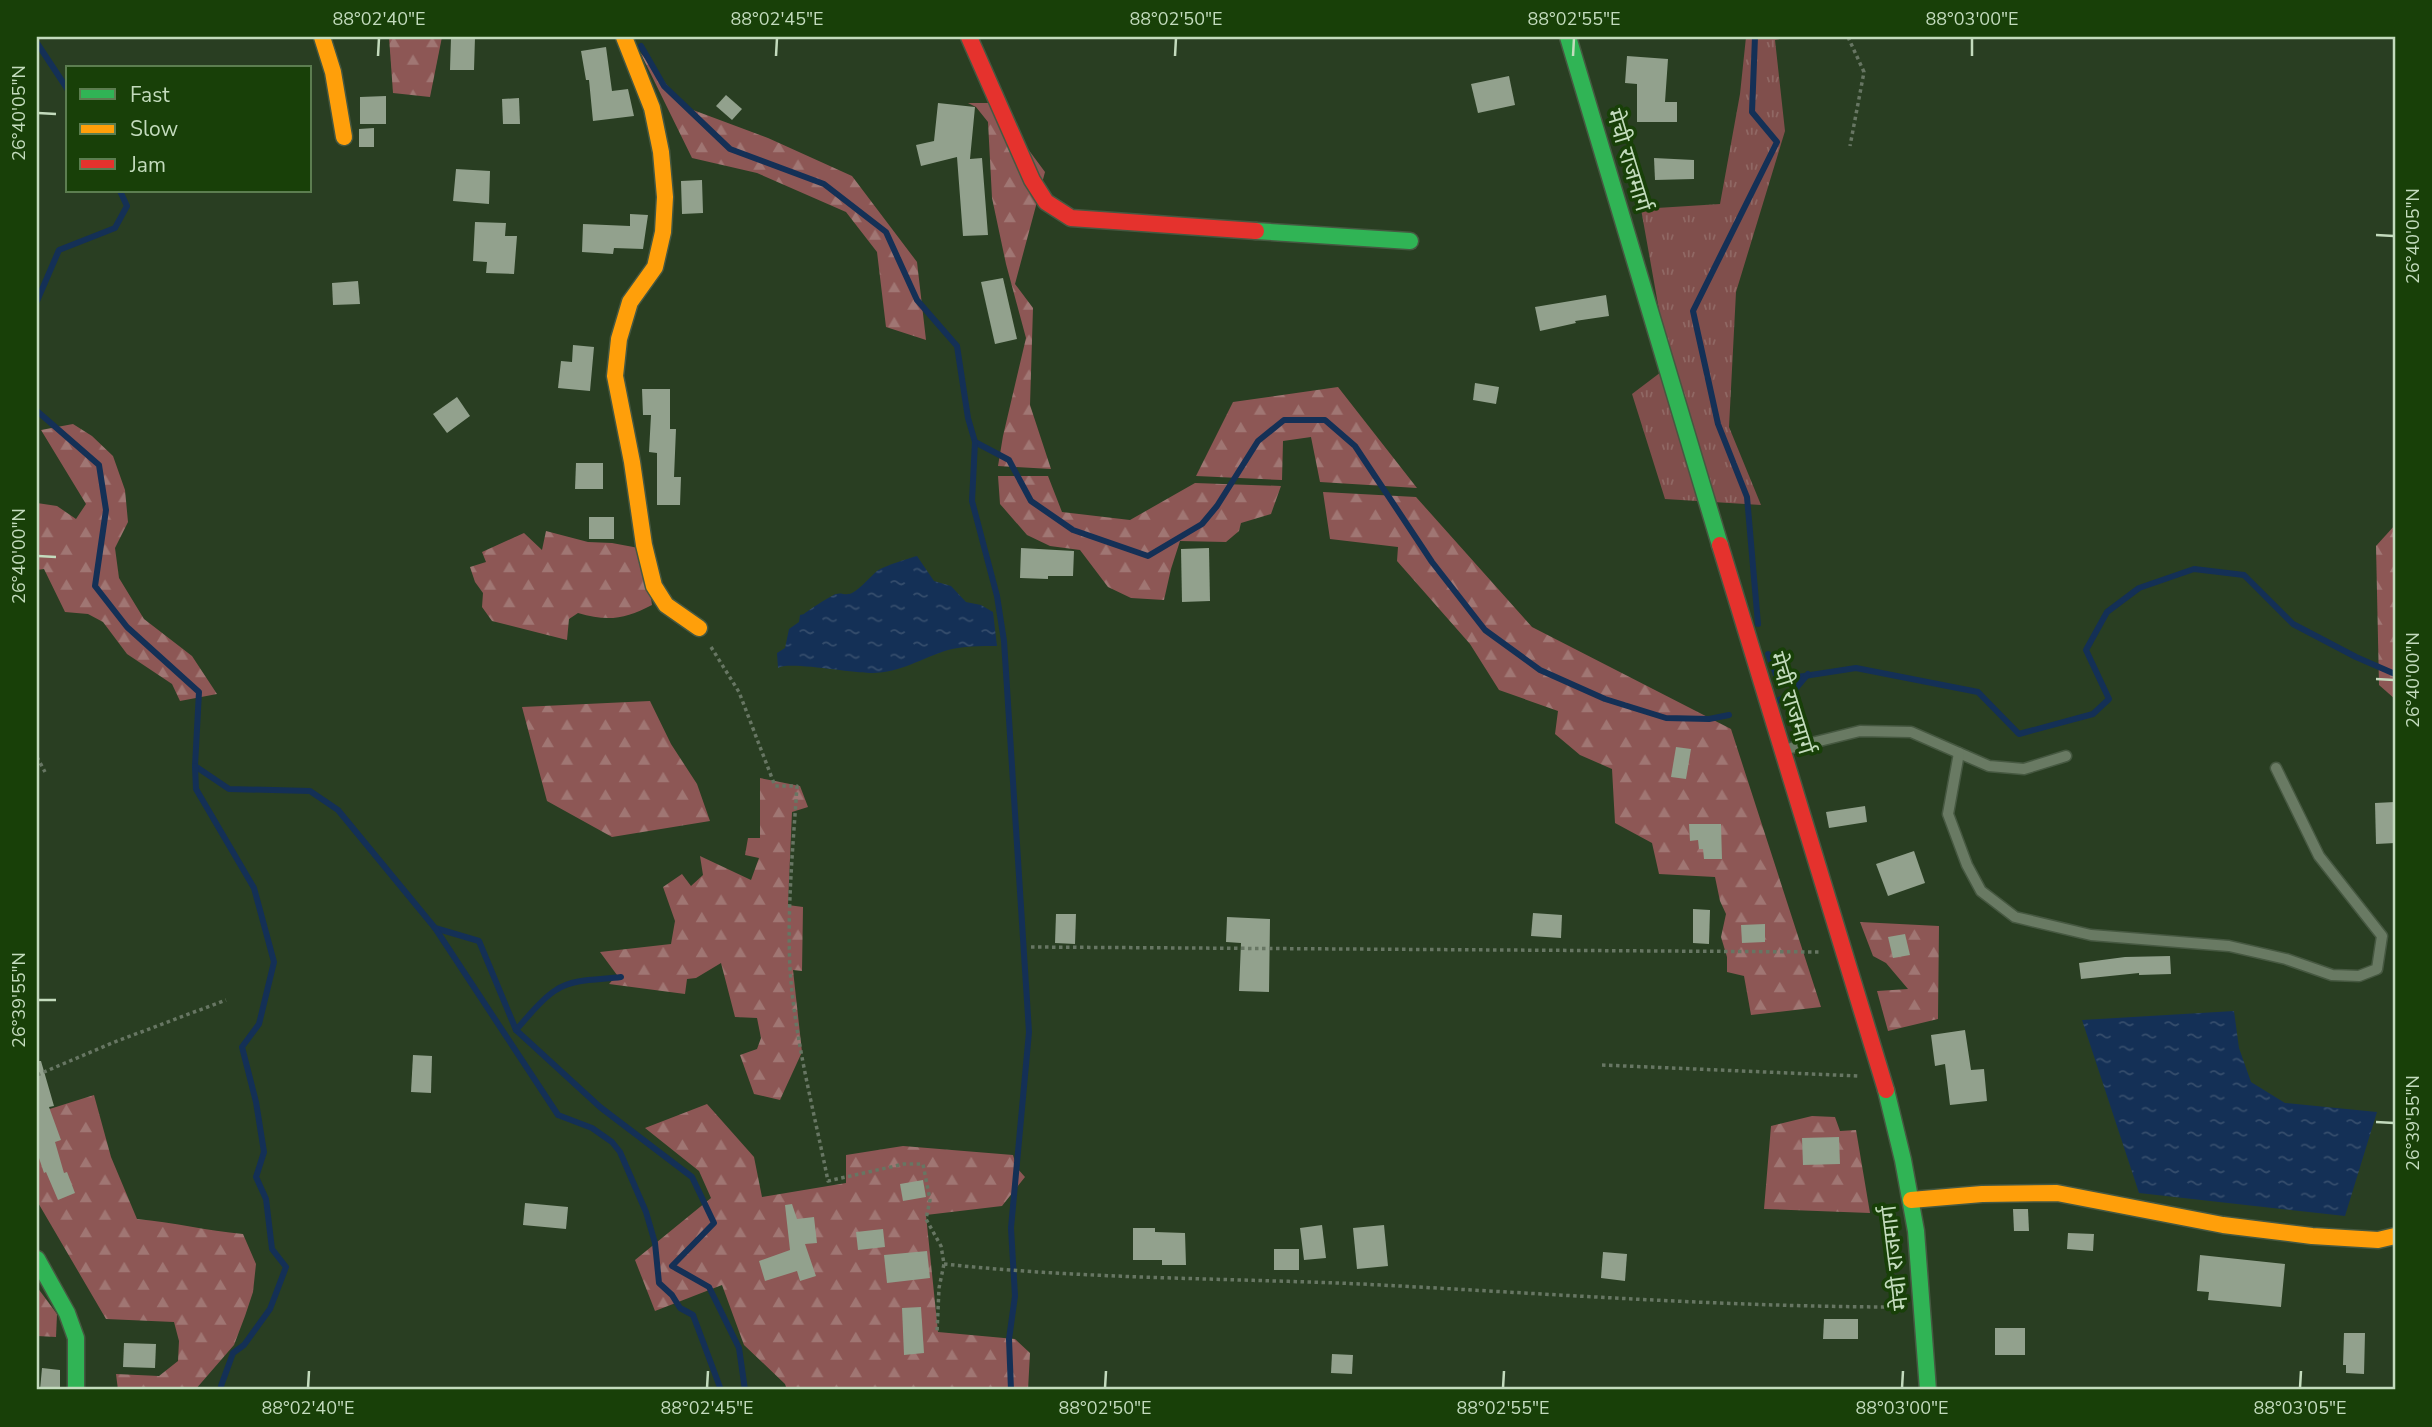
<svg xmlns="http://www.w3.org/2000/svg" width="2432" height="1427" font-family="'Nunito Sans','Noto Sans Devanagari',sans-serif">
  <defs>
    <pattern id="grass-tufts" width="24" height="20" patternUnits="userSpaceOnUse" patternTransform="scale(1.75)"><rect width="24" height="20" fill="#804f4c"/><path d="M3 7l-1-3M5 7V3M7 7l1-3M15 17l-1-3M17 17v-4M19 17l1-3" fill="none" stroke="#906864"/></pattern>
    <pattern id="forest-firs" width="22" height="20" patternUnits="userSpaceOnUse" patternTransform="scale(1.75)"><rect width="22" height="20" fill="#8d5755"/><path d="M5 1l3.5 6h-7zM16 11l3.5 6h-7z" fill="#a07673"/></pattern>
    <pattern id="water-ripples" width="26" height="14" patternUnits="userSpaceOnUse" patternTransform="scale(1.75)"><rect width="26" height="14" fill="#143056"/><path d="M2 4q2-2 4 0t4 0M15 11q2-2 4 0t4 0" fill="none" stroke="#354d6c"/></pattern>
  </defs>
  <rect width="100%" height="100%" fill="#293e22"/>
  <polygon fill="url(#grass-tufts)" points="1746,37 1789,37 1775,40 1785,131 1736,292 1729,427 1761,505 1665,499 1632,394 1669,366 1641,209 1720,204 1740,94"/>
  <g fill="url(#forest-firs)">
    <polygon points="389,37 442,37 430,97 393,93"/>
    <polygon points="640,52 685,107 768,138 852,176 917,262 926,340 886,327 877,252 846,212 757,173 692,158"/>
    <polygon points="968,103 994,103 1045,172 1015,284 1033,308 1030,405 1051,469 998,466 1003,436 1026,338 1006,264 992,198 988,122 976,107"/>
    <polygon points="1338,387 1417,488 1320,482 1311,437 1283,441 1282,480 1196,476 1233,402"/>
    <polygon points="73,424 92,436 113,456 125,490 128,522 115,548 119,578 144,619 192,656 217,694 180,701 172,684 127,654 103,622 88,614 65,612 44,569 37,570 37,503 57,506 76,519 86,504 41,430"/>
    <polygon points="998,476 1048,476 1062,512 1130,520 1195,483 1281,486 1271,514 1241,523 1239,531 1226,542 1180,541 1171,569 1164,600 1131,598 1108,587 1080,550 1050,546 1027,535 1000,504"/>
    <polygon points="1323,492 1416,497 1532,627 1731,729 1821,1007 1751,1015 1744,976 1727,972 1727,957 1721,937 1726,914 1720,901 1715,877 1659,874 1652,843 1615,823 1612,769 1580,755 1555,734 1558,711 1499,690 1470,644 1397,561 1398,547 1330,539"/>
    <polygon points="2395,525 2395,699 2379,685 2376,546"/>
    <path d="M 546,531 L 588,542 L 612,543 L 644,549 L 652,605 C 625,619 608,622 578,613 L 569,619 L 567,640 L 492,621 L 482,607 L 483,593 L 475,582 L 470,567 L 486,562 L 482,552 L 524,533 L 542,550 Z"/>
    <polygon points="650,701 671,744 697,784 710,821 612,837 547,801 522,707"/>
    <polygon points="760,778 800,786 808,807 792,812 788,905 803,907 802,971 793,970 802,1052 780,1100 754,1094 740,1055 757,1049 761,1038 757,1018 735,1017 721,963 696,978 687,979 685,994 609,984 617,975 600,952 671,944 675,921 663,887 682,874 691,886 703,875 700,856 751,880 759,858 745,855 748,838 760,838"/>
    <polygon points="1860,922 1939,926 1938,1019 1888,1031 1877,991 1908,989 1886,963 1873,956"/>
    <path d="M 94,1095 L 111,1157 L 137,1219 C 173,1222 207,1231 243,1234 L 256,1264 L 253,1292 L 245,1316 L 234,1345 L 195,1390 L 118,1390 L 116,1374 L 159,1376 L 178,1361 L 179,1341 L 174,1322 L 106,1319 L 37,1201 L 37,1113 Z"/>
    <polygon points="707,1104 754,1157 762,1197 846,1183 846,1155 903,1146 1013,1155 1017,1168 1025,1177 1002,1206 926,1215 938,1332 1015,1339 1030,1353 1028,1390 787,1390 785,1384 744,1345 722,1285 655,1311 635,1260 711,1198 699,1171 645,1128"/>
    <polygon points="1812,1116 1835,1117 1840,1131 1856,1130 1870,1213 1764,1209 1771,1126"/>
    <polygon points="37,1287 57,1314 56,1337 37,1336"/>
  </g>
  <g fill="url(#water-ripples)">
    <path d="M 917,556 L 934,581 L 951,586 L 966,602 L 981,605 L 993,612 L 997,646 C 982,646 962,646 948,650 C 922,658 898,674 870,673 C 851,673 788,661 778,668 L 777,653 L 785,648 L 789,629 L 799,622 L 800,615 L 804,614 C 807,611 832,595 836,594 C 841,592 846,596 852,593 C 861,588 869,578 877,571 C 884,566 907,559 917,556 Z"/>
    <polygon points="2234,1011 2239,1048 2251,1082 2285,1103 2377,1112 2345,1216 2139,1193 2082,1020"/>
  </g>
  <g fill="none" stroke-linecap="round" stroke-linejoin="round">
    <g stroke="#143056" stroke-width="6">
      <polyline points="1755,37 1752,112 1777,142 1693,311 1718,424 1747,497 1758,624"/>
      <polyline points="37,43 68,90"/>
      <polyline points="641,46 664,86 730,149 824,184 886,232 917,300 957,346 968,418 975,442 1009,460 1031,501 1073,530 1148,556 1202,524 1217,506 1258,441 1284,420 1325,420 1355,446 1432,562 1485,630 1540,670 1605,699 1666,718 1709,719 1729,715"/>
      <polyline points="37,301 59,250 115,228 127,206 120,191"/>
      <polyline points="37,411 99,465 106,510 95,586 127,627 199,692 195,766 229,789 310,791 338,810 435,928 479,941 516,1030 600,1107 692,1177 714,1223 672,1266 709,1287 739,1348 745,1390"/>
      <polyline points="975,442 972,501 997,596 1004,641 1029,1032 1011,1228 1015,1296 1009,1339 1011,1390"/>
      <polyline points="1768,654 1778,680 1856,668 1978,692 2019,734 2093,714 2109,699 2086,650 2107,612 2139,588 2194,569 2244,575 2293,624 2356,657 2395,674"/>
      <polyline points="1777,701 1791,694 1808,674"/>
      <polyline points="195,766 196,789 254,888 274,962 259,1024 242,1047 256,1102 264,1152 256,1177 266,1199 272,1249 286,1267 270,1309 244,1345 233,1353 221,1386 222,1390"/>
      <polyline points="435,928 558,1115 592,1128 612,1142 620,1152 646,1212 655,1243 659,1283 672,1295 680,1308 693,1315 721,1390"/>
      <path d="M 516,1030 C 528,1017 541,999 556,990 C 574,978 600,980 621,977"/>
    </g>
  </g>
  <g fill="#92a18d">
    <polygon points="451,37 475,37 474,70 450,70"/>
    <polygon points="606,47 612,91 628,89 634,116 593,121 589,80 586,80 581,51"/>
    <polygon points="1627,56 1668,59 1665,102 1677,102 1677,122 1637,122 1637,84 1625,83"/>
    <polygon points="1509,76 1515,105 1478,113 1471,84"/>
    <polygon points="726,95 742,109 732,120 716,106"/>
    <polygon points="386,96 386,124 360,124 360,97"/>
    <polygon points="519,98 520,124 503,124 502,99"/>
    <polygon points="938,103 975,107 970,159 982,158 988,235 963,236 957,157 921,166 916,145 934,141"/>
    <polygon points="374,128 374,147 359,147 359,129"/>
    <polygon points="1654,158 1694,160 1694,179 1655,180"/>
    <polygon points="456,169 490,171 489,204 453,201"/>
    <polygon points="702,180 703,213 682,214 681,181"/>
    <polygon points="630,214 648,215 643,249 614,248 613,254 582,252 583,224 630,226"/>
    <polygon points="475,222 506,223 505,236 517,236 514,274 486,273 487,262 473,261"/>
    <polygon points="1003,278 1017,339 995,344 981,282"/>
    <polygon points="358,281 360,304 333,305 332,283"/>
    <polygon points="1606,295 1609,316 1575,321 1576,323 1540,331 1535,307"/>
    <polygon points="573,345 594,347 590,391 558,388 561,361 572,362"/>
    <polygon points="1475,383 1499,387 1496,404 1473,400"/>
    <polygon points="642,389 670,389 670,429 676,429 674,477 681,477 680,505 657,505 657,453 649,452 651,415 643,415"/>
    <polygon points="457,397 470,416 447,433 433,414"/>
    <polygon points="576,463 603,463 603,489 575,489"/>
    <rect x="589" y="517" width="25" height="22"/>
    <polygon points="1021,548 1074,551 1073,576 1048,576 1048,579 1020,578"/>
    <polygon points="1209,548 1210,601 1182,602 1181,549"/>
    <polygon points="1676,747 1691,749 1686,779 1671,777"/>
    <polygon points="2395,802 2395,843 2376,844 2375,803"/>
    <polygon points="1865,806 1867,822 1829,828 1826,812"/>
    <polygon points="1689,824 1721,824 1722,859 1704,859 1703,849 1699,849 1698,840 1690,841"/>
    <polygon points="1914,851 1925,883 1888,896 1876,864"/>
    <polygon points="1693,909 1710,910 1709,944 1693,943"/>
    <polygon points="1533,913 1562,915 1561,938 1531,936"/>
    <polygon points="1056,914 1076,914 1075,944 1055,943"/>
    <polygon points="1227,917 1270,919 1269,992 1239,991 1241,943 1226,942"/>
    <polygon points="1765,924 1765,942 1742,943 1741,925"/>
    <polygon points="1905,934 1910,955 1893,958 1888,937"/>
    <polygon points="2170,956 2171,974 2139,975 2139,973 2081,979 2079,963 2125,957"/>
    <polygon points="1965,1030 1971,1070 1984,1069 1987,1101 1950,1105 1945,1064 1935,1066 1931,1035"/>
    <polygon points="413,1055 432,1056 431,1093 411,1092"/>
    <polygon points="37,1061 41,1061 54,1106 49,1107 61,1140 55,1142 64,1173 67,1172 75,1193 58,1200 46,1172 44,1173 37,1152"/>
    <polygon points="1839,1137 1840,1164 1803,1165 1802,1138"/>
    <polygon points="923,1180 926,1197 903,1201 900,1184"/>
    <polygon points="525,1203 568,1207 566,1229 523,1225"/>
    <polygon points="792,1204 797,1219 814,1217 817,1243 805,1244 816,1276 800,1281 797,1271 765,1281 759,1261 790,1250 785,1205"/>
    <polygon points="2013,1209 2028,1209 2029,1231 2014,1231"/>
    <polygon points="1322,1225 1326,1258 1304,1260 1300,1228"/>
    <polygon points="1384,1225 1388,1266 1357,1269 1353,1228"/>
    <polygon points="1133,1228 1155,1228 1155,1232 1185,1233 1186,1265 1162,1265 1162,1260 1133,1260"/>
    <polygon points="883,1229 885,1247 858,1250 856,1232"/>
    <polygon points="2068,1233 2094,1234 2093,1251 2067,1249"/>
    <rect x="1274" y="1249" width="25" height="21"/>
    <polygon points="927,1251 930,1278 887,1283 884,1255"/>
    <polygon points="1603,1252 1627,1254 1625,1281 1601,1278"/>
    <polygon points="2200,1255 2285,1264 2281,1307 2208,1300 2209,1292 2197,1291"/>
    <polygon points="921,1307 924,1353 904,1355 902,1308"/>
    <polygon points="1824,1319 1858,1319 1858,1339 1823,1339"/>
    <rect x="1995" y="1328" width="30" height="27"/>
    <polygon points="2344,1333 2365,1333 2364,1374 2346,1373 2346,1365 2343,1365"/>
    <polygon points="124,1343 156,1344 155,1368 123,1367"/>
    <polygon points="1332,1354 1353,1355 1352,1374 1331,1373"/>
    <polygon points="42,1368 60,1370 60,1390 40,1390"/>
  </g>
  <g fill="none" stroke-linecap="round" stroke-linejoin="round">
    <g stroke="#465841" stroke-width="13">
      <g id="lane">
        <polyline points="1787,749 1860,731 1911,732 1989,766 2024,769 2066,756"/>
        <polyline points="1959,753 1948,814 1967,865 1981,891 2015,917 2091,935 2229,946 2286,959 2332,975 2359,976 2377,969 2382,936 2319,856 2276,768"/>
      </g>
    </g>
    <g stroke="#465841" stroke-width="19">
      <g id="fast">
        <polyline points="1568,37 1720,545"/>
        <polyline points="1256,231 1410,241"/>
        <polyline points="1886,1090 1903,1160 1916,1231 1928,1390"/>
        <polyline points="37,1259 67,1313 76,1338 76,1390"/>
      </g>
    </g>
    <g stroke="#465841" stroke-width="19">
      <g id="slow">
        <polyline points="322,37 333,72 344,137"/>
        <polyline points="624,37 652,108 661,152 665,197 663,232 655,267 630,302 619,339 615,376 632,462 644,545 654,586 666,605 699,628"/>
        <polyline points="1911,1200 1982,1194 2057,1193 2223,1225 2312,1236 2378,1240 2395,1236"/>
      </g>
    </g>
    <g stroke="#465841" stroke-width="19">
      <g id="jam">
        <polyline points="969,37 1032,180 1046,202 1071,218 1256,231"/>
        <polyline points="1720,545 1886,1090"/>
      </g>
    </g>
    <g stroke="#677663" stroke-width="3.5" stroke-dasharray="3.5 3.5" stroke-linecap="butt">
      <polyline points="1848,37 1864,72 1850,146"/>
      <path d="M 711,647 L 739,692 L 775,786 L 797,786 C 793,847 787,909 790,969 C 795,1041 814,1111 828,1181 L 904,1164 L 923,1164 L 930,1200 L 926,1219 L 941,1246 L 944,1264 L 939,1288 L 937,1333"/>
      <polyline points="37,757 45,772"/>
      <polyline points="1031,947 1820,952"/>
      <polyline points="1602,1065 1859,1076"/>
      <polyline points="37,1075 112,1043 226,1000"/>
      <path d="M 944,1264 C 1083,1279 1223,1278 1361,1284 C 1541,1293 1721,1307 1900,1307"/>
    </g>
    <use href="#lane" stroke="#697a63" stroke-width="10"/>
    <use href="#fast" stroke="#30b455" stroke-width="16"/>
    <use href="#slow" stroke="#ff9f0a" stroke-width="16"/>
    <use href="#jam" stroke="#e5322d" stroke-width="16"/>
  </g>
  <path fill="none" stroke="#c3dbbd" stroke-width="2.5" d="M 378,56 L 379,38M 776,56 L 777,38M 1175,56 L 1176,38M 1573,56 L 1574,38M 1972,56 L 1972,38M 38,113 L 56,114M 2376,235 L 2394,236M 38,556 L 56,557M 2376,679 L 2394,680M 38,1000 L 56,1000M 2376,1122 L 2394,1123M 308,1388 L 309,1371M 707,1388 L 708,1371M 1105,1388 L 1106,1371M 1503,1388 L 1504,1371M 1902,1388 L 1903,1371M 2300,1388 L 2301,1371"/>
  <g text-anchor="middle" stroke-width="7" stroke-linejoin="round" paint-order="stroke">
    <g font-size="23" fill="#c3dbbd" stroke="#184008">
      <text transform="translate(1629 160) rotate(73)" y="8">मेची राजमार्ग</text>
      <text transform="translate(1792 703) rotate(73)" y="8">मेची राजमार्ग</text>
      <text transform="translate(1894 1258) rotate(-97)" y="8">मेची राजमार्ग</text>
    </g>
  </g>
  <rect width="2432" height="1427" fill="none" stroke="#184008" stroke-width="77"/>
  <rect x="66" y="66" width="245" height="126" fill="#184008" stroke="#5c7e50" stroke-width="2"/>
  <rect x="80" y="89" width="35" height="10" fill="#30b455" stroke="#5c7e50" stroke-width="2"/>
  <text x="130" y="102" font-size="21" fill="#c3dbbd">Fast</text>
  <rect x="80" y="124" width="35" height="10" fill="#ff9f0a" stroke="#5c7e50" stroke-width="2"/>
  <text x="130" y="136" font-size="21" fill="#c3dbbd">Slow</text>
  <rect x="80" y="159" width="35" height="10" fill="#e5322d" stroke="#5c7e50" stroke-width="2"/>
  <text x="130" y="172" font-size="21" fill="#c3dbbd">Jam</text>
  <rect x="38" y="38" width="2356" height="1350" fill="none" stroke="#c3dbbd" stroke-width="2.5"/>
  <g font-size="18" text-anchor="middle" fill="#c3dbbd">
    <text x="379" y="25">88°02'40"E</text>
    <text x="777" y="25">88°02'45"E</text>
    <text x="1176" y="25">88°02'50"E</text>
    <text x="1574" y="25">88°02'55"E</text>
    <text x="1972" y="25">88°03'00"E</text>
    <text transform="translate(19 113) rotate(-90)" y="6">26°40'05"N</text>
    <text transform="translate(2413 236) rotate(-90)" y="6">26°40'05"N</text>
    <text transform="translate(19 556) rotate(-90)" y="6">26°40'00"N</text>
    <text transform="translate(2413 680) rotate(-90)" y="6">26°40'00"N</text>
    <text transform="translate(19 1000) rotate(-90)" y="6">26°39'55"N</text>
    <text transform="translate(2413 1123) rotate(-90)" y="6">26°39'55"N</text>
    <text x="308" y="1414">88°02'40"E</text>
    <text x="707" y="1414">88°02'45"E</text>
    <text x="1105" y="1414">88°02'50"E</text>
    <text x="1503" y="1414">88°02'55"E</text>
    <text x="1902" y="1414">88°03'00"E</text>
    <text x="2300" y="1414">88°03'05"E</text>
  </g>
</svg>
